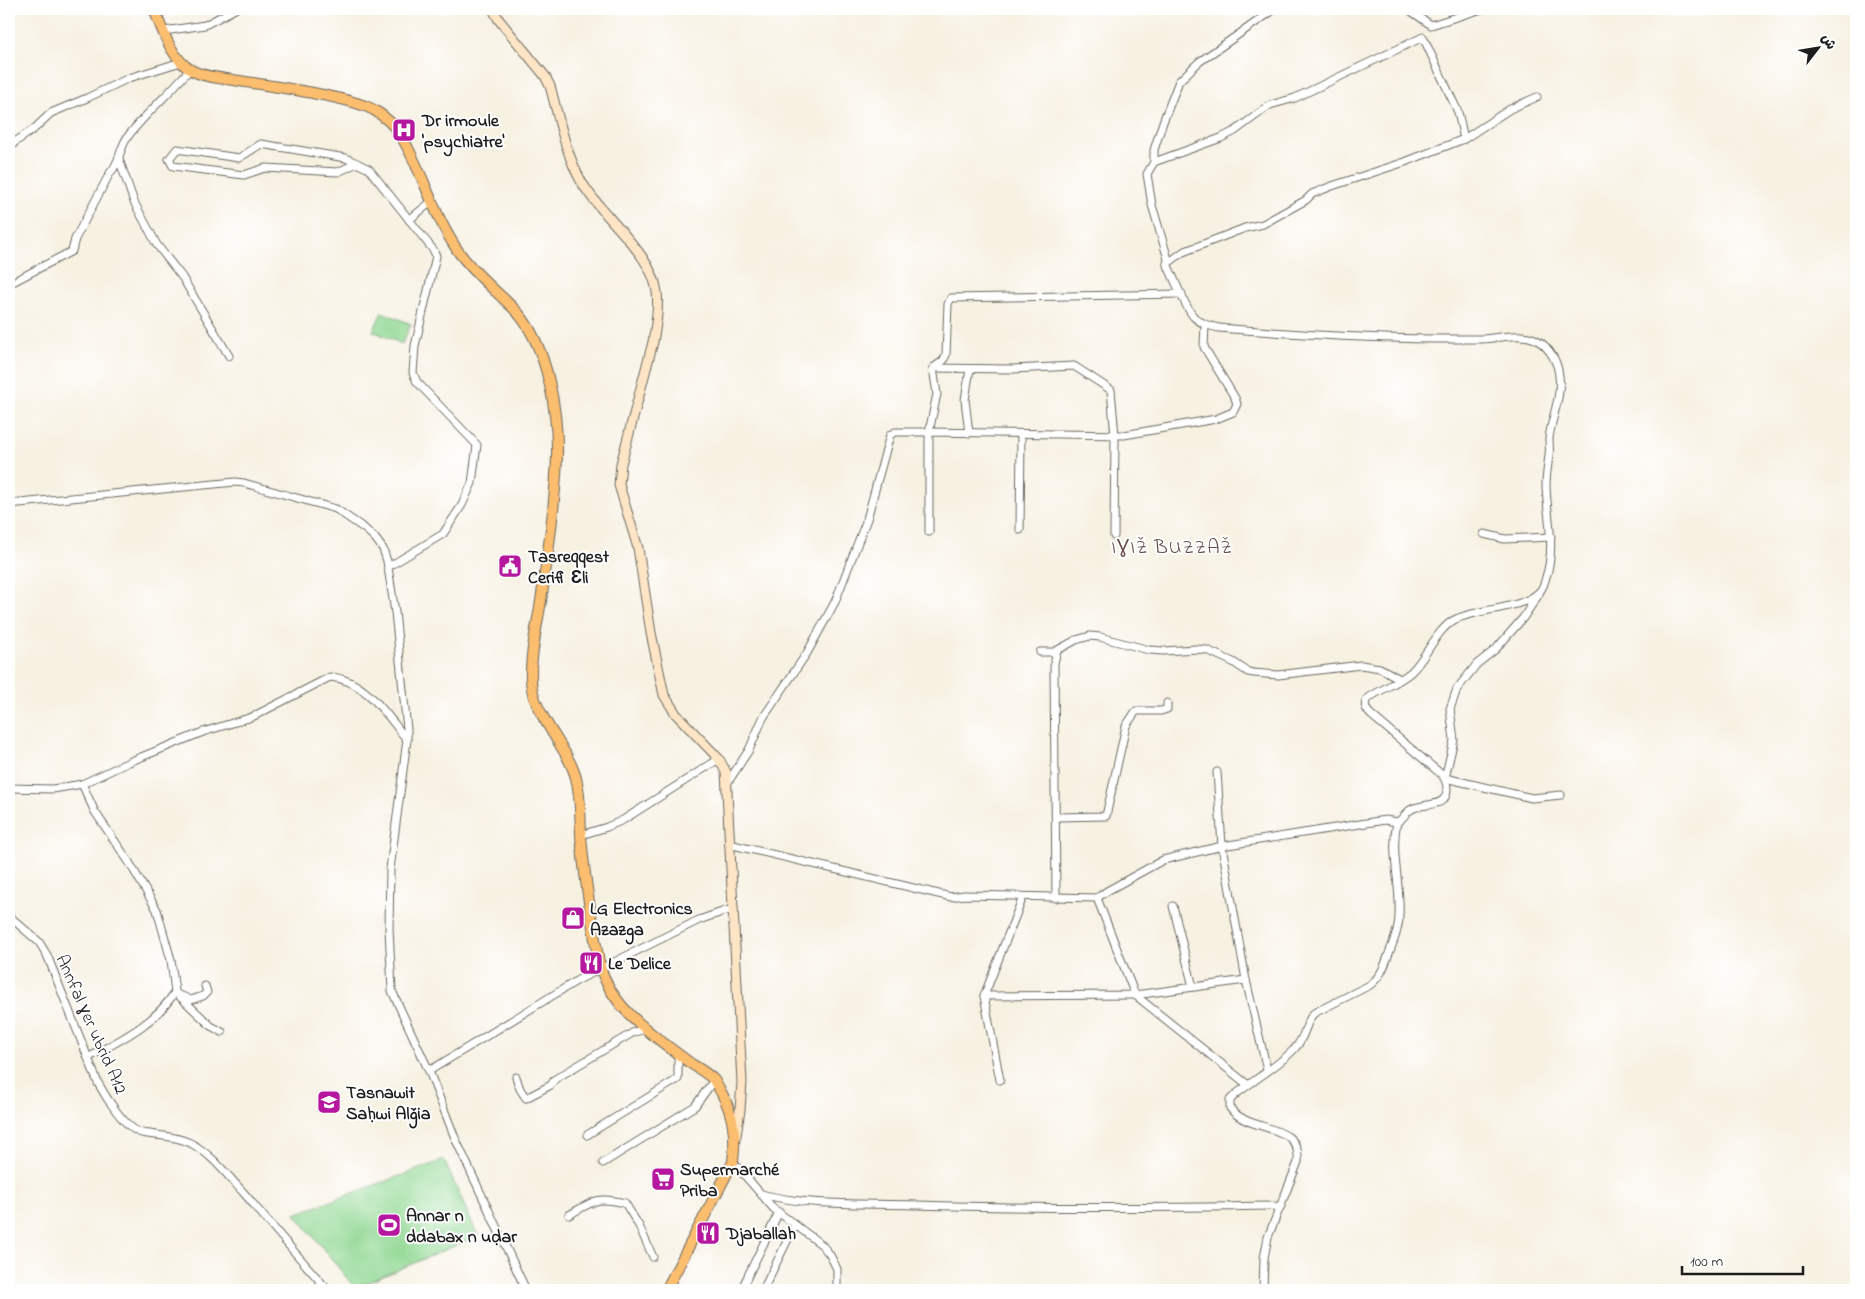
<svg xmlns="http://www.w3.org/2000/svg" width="1865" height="1299" font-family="'Indie Flower','Playpen Sans Arabic',sans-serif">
  <rect width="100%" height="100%" fill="#fff"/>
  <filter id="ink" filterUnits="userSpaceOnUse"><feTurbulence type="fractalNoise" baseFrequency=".02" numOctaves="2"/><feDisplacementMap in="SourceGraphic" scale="10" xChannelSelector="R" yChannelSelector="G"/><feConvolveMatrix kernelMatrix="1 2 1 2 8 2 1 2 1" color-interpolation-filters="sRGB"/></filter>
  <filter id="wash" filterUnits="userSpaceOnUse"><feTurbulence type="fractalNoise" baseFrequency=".0096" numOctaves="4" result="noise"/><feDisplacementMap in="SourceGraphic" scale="20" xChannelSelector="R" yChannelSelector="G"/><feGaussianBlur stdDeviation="1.12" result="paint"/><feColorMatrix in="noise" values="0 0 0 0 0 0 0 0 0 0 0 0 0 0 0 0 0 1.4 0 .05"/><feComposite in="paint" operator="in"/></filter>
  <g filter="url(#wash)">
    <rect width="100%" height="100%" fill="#f7f1e2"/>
    <g fill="#91d893" stroke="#567a58">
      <polygon points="382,312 411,324 402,344 373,331"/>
      <polygon points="444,1160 478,1236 355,1288 295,1214"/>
    </g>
  </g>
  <g filter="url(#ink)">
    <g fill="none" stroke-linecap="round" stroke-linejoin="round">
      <g stroke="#696761" stroke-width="9">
        <g id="street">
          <polyline points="1408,9 1431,25 1482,9"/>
          <polyline points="164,31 205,25 235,9"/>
          <polyline points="9,149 15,142 34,129 51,113 87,98 129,78 181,62"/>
          <polyline points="119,159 134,202 157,245 182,277 229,356"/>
          <polyline points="1154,162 1221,138 1235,131 1270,105 1295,98 1423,37 1458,112 1464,139"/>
          <polyline points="357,163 338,172 265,168 244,175 173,166 169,159 177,149 239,158 261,144 346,158 369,169 434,251 436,256 415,346 413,373 417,382 477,445 472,483 462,505 443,534 388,567"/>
          <polyline points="409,220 431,202"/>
          <polyline points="1167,264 1183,252 1245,228 1263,224 1306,200 1312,194 1332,186 1405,162 1464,139 1510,109 1537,97"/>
          <path d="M 9,284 L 72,251 L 75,239 L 110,173 C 121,162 119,147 129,135 C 147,112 171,92 190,69"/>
          <polyline points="933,368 1013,369 1074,366 1111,390 1115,436 1114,536"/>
          <polyline points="969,433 965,400 970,369"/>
          <polyline points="9,504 235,482 244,483 336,509 365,529 375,538 383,549 387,561 395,612 407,729 407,740 390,869 389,928 392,991 429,1071 455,1138 526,1290"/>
          <polyline points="1020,530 1021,435"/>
          <polyline points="929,532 929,432 1124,435 1216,419 1233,412 1237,404 1235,398 1204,347 1205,325"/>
          <polyline points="1484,534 1505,539 1551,537"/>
          <polyline points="1539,594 1523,618 1496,649 1477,664 1457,689 1450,709 1454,740 1445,778 1532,798 1561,795"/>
          <polyline points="1040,652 1054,652 1076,640 1090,636 1100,637 1149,650 1164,651 1196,649 1207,650 1233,662 1248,672 1254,673 1278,675 1361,665 1380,668 1400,679"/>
          <polyline points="1217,772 1222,846 1246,980 1267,1070"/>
          <polyline points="728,782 749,750 763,718 807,653 835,602 867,519 890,435 895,432 929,432 937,394 933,368 943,361 946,355 948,304 951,298 1182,294"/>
          <path d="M 82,784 L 95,812 L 129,862 L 157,910 L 171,960 L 175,992 C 155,1024 120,1040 88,1058"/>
          <path d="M 9,788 L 53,789 L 82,784 L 129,762 L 203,732 L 252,717 L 330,677 C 365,679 387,715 407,740"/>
          <polyline points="1057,817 1106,816 1126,726 1136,711 1161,711 1167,709 1167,703"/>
          <polyline points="581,835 607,827 623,820 719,759"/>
          <polyline points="729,844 951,897 964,895 1097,898 1135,995 1248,1085"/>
          <polyline points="1056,898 1054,663 1057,651"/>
          <polyline points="1097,898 1107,891 1163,860 1222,846 1385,820 1397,822"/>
          <polyline points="1173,906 1193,987"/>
          <path d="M 9,916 L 39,942 L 47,955 L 98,1083 C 105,1096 126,1130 142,1133 C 159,1136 179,1136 194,1145 C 213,1156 228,1176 243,1192 C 271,1225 299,1258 328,1290"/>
          <polyline points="175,992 211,1026 222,1032"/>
          <polyline points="182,996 191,1000 203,996 207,992 205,986"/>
          <polyline points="984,996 1135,995 1246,980"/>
          <polyline points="429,1071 578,980 699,920 722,912 734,909"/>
          <polyline points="516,1077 520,1089 526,1098 551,1085 555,1079 634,1032 646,1029"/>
          <polyline points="1000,1080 984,996 1023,897"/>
          <polyline points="587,1135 678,1079 678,1053"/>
          <polyline points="733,1162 774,1209 822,1245 830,1255 837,1269 837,1290"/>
          <polyline points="603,1163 695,1106 714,1080"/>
          <path d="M 761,1194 C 811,1207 865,1203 916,1205 C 1038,1209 1159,1208 1281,1206"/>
          <path d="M 569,1215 C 594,1201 596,1196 625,1203 L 639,1226 L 653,1257"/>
          <polyline points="741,1290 779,1212"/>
          <polyline points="763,1290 795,1225"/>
          <path d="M 1263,1290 L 1264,1258 L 1268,1237 L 1298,1162 C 1302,1121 1249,1134 1230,1108 L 1230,1100 L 1235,1095 C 1252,1081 1283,1063 1296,1047 C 1305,1037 1306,1021 1314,1013 L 1370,985 C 1380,977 1384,968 1388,956 C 1393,943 1399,929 1399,915 C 1401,884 1390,853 1397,822 C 1404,819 1405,812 1412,809 C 1424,802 1447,809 1447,789 C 1447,783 1445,778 1441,774 L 1370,714 C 1365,708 1364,705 1367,699 C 1381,689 1398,683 1411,672 C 1426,658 1437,629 1454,620 C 1477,608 1524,610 1540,591 C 1543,588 1545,581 1546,577 C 1556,547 1547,517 1546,486 C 1546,475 1548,465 1549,455 C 1550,449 1549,444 1549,439 C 1551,418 1562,397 1559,376 C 1558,362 1549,347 1537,340 C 1520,331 1496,339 1478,339 C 1391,340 1306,335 1219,328 C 1210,326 1201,324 1194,317 C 1185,308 1174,277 1167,264 L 1168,259 L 1152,205 L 1147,174 L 1154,162 L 1154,150 L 1163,122 L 1179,81 L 1199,62 L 1275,9"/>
        </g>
      </g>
      <g stroke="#696761" stroke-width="11">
        <path id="secondary" d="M 493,9 L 499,20 L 545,76 L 550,86 C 559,118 565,152 581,181 C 601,217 652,252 657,292 C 659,308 656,326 653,342 L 621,464 L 619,485 L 638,548 L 651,633 L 664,695 L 676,714 L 719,759 L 726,772 L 742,1082 L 740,1110 L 736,1136"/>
      </g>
      <g stroke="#696761" stroke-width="12">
        <path id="primary" d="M 154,9 C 162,29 171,58 191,70 C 205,78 224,78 240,81 C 271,86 302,90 332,97 C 346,100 361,103 374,110 C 384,116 393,124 400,134 C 423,171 433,215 458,251 C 475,275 498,292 518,313 C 548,348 558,413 557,457 C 555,506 548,553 541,601 C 537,626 530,655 531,680 C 532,714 567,745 576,778 C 581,797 580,816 581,835 C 584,876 591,917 598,957 C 607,1007 652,1034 690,1063 C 698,1068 707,1073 714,1080 C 715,1081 720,1091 721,1092 C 734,1115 736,1136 733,1162 L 666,1290"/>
      </g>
      <use href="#street" stroke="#fff" stroke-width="7"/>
      <use href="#secondary" stroke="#fde5c5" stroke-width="9"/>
      <use href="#primary" stroke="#fbbd6e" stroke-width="10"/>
    </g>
  </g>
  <defs>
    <g id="hospital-square" transform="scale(1.25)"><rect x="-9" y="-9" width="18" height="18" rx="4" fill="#b5179e" stroke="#fff"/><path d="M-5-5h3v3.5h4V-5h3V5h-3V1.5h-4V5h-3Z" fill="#fff"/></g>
    <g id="civic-square" transform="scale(1.25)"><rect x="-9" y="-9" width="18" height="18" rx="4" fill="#b5179e" stroke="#fff"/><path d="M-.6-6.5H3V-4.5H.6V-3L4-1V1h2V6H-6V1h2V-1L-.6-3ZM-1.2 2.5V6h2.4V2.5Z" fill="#fff"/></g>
    <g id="shop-square" transform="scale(1.25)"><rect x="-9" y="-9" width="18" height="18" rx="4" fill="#b5179e" stroke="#fff"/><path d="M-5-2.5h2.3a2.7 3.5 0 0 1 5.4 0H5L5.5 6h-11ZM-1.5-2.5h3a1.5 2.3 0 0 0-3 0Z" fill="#fff"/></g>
    <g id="restaurant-square" transform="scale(1.25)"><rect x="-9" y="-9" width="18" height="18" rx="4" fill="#b5179e" stroke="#fff"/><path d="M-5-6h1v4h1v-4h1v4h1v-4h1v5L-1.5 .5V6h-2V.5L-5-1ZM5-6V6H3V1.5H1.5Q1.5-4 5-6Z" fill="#fff"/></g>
    <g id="university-square" transform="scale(1.25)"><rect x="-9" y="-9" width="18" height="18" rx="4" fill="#b5179e" stroke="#fff"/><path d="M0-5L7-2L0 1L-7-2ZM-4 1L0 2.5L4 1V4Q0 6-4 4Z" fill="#fff"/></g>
    <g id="supermarket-square" transform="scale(1.25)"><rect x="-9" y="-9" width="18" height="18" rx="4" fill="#b5179e" stroke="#fff"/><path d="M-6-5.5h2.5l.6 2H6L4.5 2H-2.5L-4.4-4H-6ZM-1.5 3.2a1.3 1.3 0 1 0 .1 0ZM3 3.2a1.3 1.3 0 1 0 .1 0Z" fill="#fff"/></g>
    <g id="stadium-square" transform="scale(1.25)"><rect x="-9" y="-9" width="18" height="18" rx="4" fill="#b5179e" stroke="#fff"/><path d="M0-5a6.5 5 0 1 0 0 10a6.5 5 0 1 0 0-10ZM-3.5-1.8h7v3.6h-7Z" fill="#fff"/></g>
  </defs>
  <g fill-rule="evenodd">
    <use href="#hospital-square" x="404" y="130"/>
    <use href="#civic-square" x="510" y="566"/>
    <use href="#shop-square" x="573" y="918"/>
    <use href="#restaurant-square" x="591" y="963"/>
    <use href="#university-square" x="329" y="1102"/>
    <use href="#supermarket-square" x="663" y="1179"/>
    <use href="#stadium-square" x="389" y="1225"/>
    <use href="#restaurant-square" x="708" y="1233"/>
  </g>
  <g text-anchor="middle" stroke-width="4" stroke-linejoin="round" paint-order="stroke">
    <g font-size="18" font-weight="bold" fill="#1c1c1c" stroke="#fff" text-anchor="start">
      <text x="422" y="126">Dr irmoule<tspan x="422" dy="21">'psychiatre'</tspan></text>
      <text x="528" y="562">Tasreqqest<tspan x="528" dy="21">Cerifi Ɛli</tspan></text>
      <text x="590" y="914">LG Electronics<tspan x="590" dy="21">Azazga</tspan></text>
      <text x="608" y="969">Le Delice</text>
      <text x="346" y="1098">Tasnawit<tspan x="346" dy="21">Saḥwi Alǧia</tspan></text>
      <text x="680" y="1175">Supermarché<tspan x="680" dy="21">Priba</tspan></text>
      <text x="406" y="1221">Annar n<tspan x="406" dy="21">ddabax n uḍar</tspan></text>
      <text x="726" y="1239">Djaballah</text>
    </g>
    <g font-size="18" fill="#1c1c1c" stroke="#fff">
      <text transform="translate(92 1024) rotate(66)" y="6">Annfal ɣer ubrid A12</text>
    </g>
    <g font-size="20" letter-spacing="1" fill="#694c4c" stroke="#fff">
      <text x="1172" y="553">IƔIŽ BUZZAŽ</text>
    </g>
  </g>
  <rect width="1865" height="1299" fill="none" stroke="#fff" stroke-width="30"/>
  <g transform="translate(1818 48) rotate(59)" stroke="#ffffff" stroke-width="4" paint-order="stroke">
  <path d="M0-4L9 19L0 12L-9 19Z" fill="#1c1c1c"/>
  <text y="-8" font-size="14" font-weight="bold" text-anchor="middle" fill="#1c1c1c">ش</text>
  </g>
  <path d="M1682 1266v8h121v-8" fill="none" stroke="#1c1c1c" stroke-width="2.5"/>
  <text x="1690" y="1266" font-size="15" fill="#1c1c1c" stroke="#ffffff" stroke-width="4" paint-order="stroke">100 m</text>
</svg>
